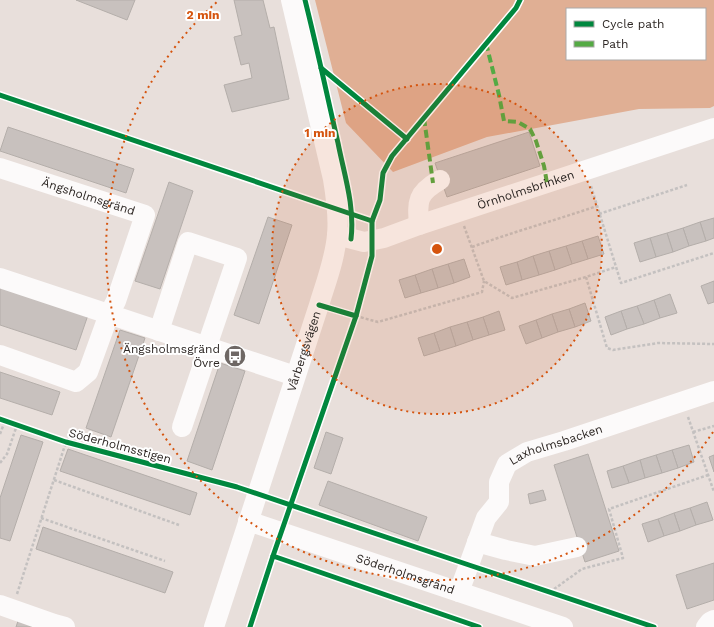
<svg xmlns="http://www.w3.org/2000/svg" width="714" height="627" font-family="'Work Sans',sans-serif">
  <rect width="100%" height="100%" fill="#e8dfdb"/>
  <path fill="#e0af94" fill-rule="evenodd" d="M 315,0 L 714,0 L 714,106 L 710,108 L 639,109 L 487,137 L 393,172 L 346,123 ZM 567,9 L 705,9 L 705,59 L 567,59 Z"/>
  <g fill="#c8c1be" stroke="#b4aeaa">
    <polygon points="76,0 135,0 127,20"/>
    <polygon points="234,0 263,0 270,28 274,27 289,99 232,112 224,85 252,78 249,63 241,65 234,37 242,35"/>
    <polygon points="8,127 134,169 126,193 0,151"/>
    <polygon points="529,132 540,166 447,197 435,163"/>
    <polygon points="169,182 193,191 160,289 135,281"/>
    <polygon points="268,217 292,225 259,324 234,315"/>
    <polygon points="714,218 714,238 706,241 700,222"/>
    <polygon points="700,222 706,241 689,246 683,228"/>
    <polygon points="683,228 689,246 673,252 667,233"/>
    <polygon points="667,233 673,252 656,257 650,238"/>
    <polygon points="598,236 604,254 588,259 582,241"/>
    <polygon points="650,238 656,257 640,262 634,243"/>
    <polygon points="582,241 588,259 572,264 566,246"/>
    <polygon points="566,246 572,264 555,270 549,251"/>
    <polygon points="549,251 555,270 539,275 533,256"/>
    <polygon points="533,256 539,275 522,280 517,262"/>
    <polygon points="464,259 470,277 454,283 448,264"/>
    <polygon points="517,262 522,280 506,285 500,267"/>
    <polygon points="448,264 454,283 438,288 432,269"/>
    <polygon points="432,269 438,288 421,293 415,275"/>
    <polygon points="415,275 421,293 405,298 399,280"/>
    <polygon points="714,281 714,302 708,304 701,286"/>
    <polygon points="0,287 88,315 76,350 0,325"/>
    <polygon points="670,294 677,313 660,318 654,300"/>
    <polygon points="654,300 660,318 644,324 637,306"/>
    <polygon points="585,303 591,321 575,327 569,309"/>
    <polygon points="637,306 644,324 627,329 621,311"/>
    <polygon points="569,309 575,327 558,332 552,314"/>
    <polygon points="499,311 505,330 489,335 483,317"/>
    <polygon points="621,311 627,329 611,335 605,317"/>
    <polygon points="552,314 558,332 542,338 536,320"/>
    <polygon points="483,317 489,335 473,340 467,322"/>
    <polygon points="536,320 542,338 526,344 519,326"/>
    <polygon points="467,322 473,340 456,346 450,327"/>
    <polygon points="450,327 456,346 440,351 434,333"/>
    <polygon points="120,330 145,338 111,437 86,428"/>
    <polygon points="434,333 440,351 424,356 418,338"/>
    <polygon points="220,363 245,371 212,470 187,461"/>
    <polygon points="0,372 60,392 52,415 0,398"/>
    <polygon points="326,432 343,438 331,474 314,468"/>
    <polygon points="21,435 43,442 10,541 0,538 0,498"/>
    <polygon points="689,445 694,462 678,468 672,450"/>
    <polygon points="68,449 197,493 190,515 60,471"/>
    <polygon points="672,450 678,468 662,473 656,455"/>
    <polygon points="588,454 619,551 585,562 554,465"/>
    <polygon points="656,455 662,473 645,478 640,460"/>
    <polygon points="714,455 714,472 709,457"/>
    <polygon points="640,460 645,478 629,483 623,466"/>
    <polygon points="623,466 629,483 612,488 607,471"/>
    <polygon points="328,481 427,517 418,541 319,505"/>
    <polygon points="543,490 546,500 530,504 528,494"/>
    <polygon points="707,502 713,520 696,525 690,508"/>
    <polygon points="690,508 696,525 680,531 674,513"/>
    <polygon points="674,513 680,531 664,536 658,519"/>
    <polygon points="658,519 664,536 648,542 642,524"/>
    <polygon points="43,527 173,572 165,593 36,549"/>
    <polygon points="714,563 714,600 687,609 676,575"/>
    <polygon points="19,618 41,627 16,627"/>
  </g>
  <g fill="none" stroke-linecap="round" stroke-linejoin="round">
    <g stroke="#c4c1c0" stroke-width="2.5" stroke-dasharray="3 2" stroke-linecap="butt">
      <polyline points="591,186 621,283 714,253"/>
      <polyline points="599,214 687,185"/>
      <polyline points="464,226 484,281 512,298 586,277 616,267"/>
      <path d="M 472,247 C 513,232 556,220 597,206"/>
      <polyline points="586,277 607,348 613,350 658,343 714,344"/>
      <polyline points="356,316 378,322 482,292 484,281"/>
      <polyline points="688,417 714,492"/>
      <polyline points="693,432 714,426"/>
      <polyline points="0,434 5,421"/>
      <polyline points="0,463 7,454 17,425"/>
      <polyline points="54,480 179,525"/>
      <polyline points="41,518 165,561"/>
      <polyline points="550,592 582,569 623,558 609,509 708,475"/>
      <polyline points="17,594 66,442"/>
    </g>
    <g stroke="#fcfafa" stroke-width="20">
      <path id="s1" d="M 0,168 L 145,215 L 116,301 L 109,314 L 88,372 L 76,382 L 0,355"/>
      <path d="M 419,225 C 417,201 417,193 440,180"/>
      <path id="s2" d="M 337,235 L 364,242 L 384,238 L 419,225 L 714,128"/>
      <polyline points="0,278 295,376"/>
      <polyline points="159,331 188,242 237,258 207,346"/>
      <polyline points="182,427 209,347"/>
      <path id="s3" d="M 248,521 L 563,627"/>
      <polyline points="477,542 506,550 535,556 577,547"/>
      <path id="s4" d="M 459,592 L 486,518 L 499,502 L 499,482 L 507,464 L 527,452 L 564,441 L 714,391"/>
      <polyline points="0,605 54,624 65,627"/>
      <path id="s5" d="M 214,627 L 319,305 C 326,282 335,259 337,235 C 339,216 336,197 333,179 L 291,0"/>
      <polyline points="706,627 710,622 714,620"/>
    </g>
    <g stroke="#54aa44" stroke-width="4" stroke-dasharray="8 4" stroke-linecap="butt">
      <polyline points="486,43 499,95 504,121 518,122 530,129 536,141 544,166 547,183"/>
      <polyline points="424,118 433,183"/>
    </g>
    <g stroke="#fff" stroke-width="8">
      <g id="cycleway">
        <path d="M 305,0 C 317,48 327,95 338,143 C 344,174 355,206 351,239"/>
        <polyline points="321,68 407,139"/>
        <polyline points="0,95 372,221 372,256 356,316"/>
        <polyline points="372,221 380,200 383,173 392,156 516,8 520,0"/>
        <polyline points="0,419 66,442 237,487 469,565 654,627"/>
        <polyline points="273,556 356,316 319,305"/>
        <polyline points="250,627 273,556 479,627"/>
      </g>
    </g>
    <use href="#cycleway" stroke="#00873e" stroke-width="5"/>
  </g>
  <circle cx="437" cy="249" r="165" fill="#d5540e" fill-opacity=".12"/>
  <g fill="none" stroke="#d5540e" stroke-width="2" stroke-dasharray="2 4">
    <circle cx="437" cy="249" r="165"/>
    <path d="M713 432A331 331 0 1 1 218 1"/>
  </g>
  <defs>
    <g id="bus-disc" transform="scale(1.15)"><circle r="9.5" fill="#6e6764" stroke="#fff"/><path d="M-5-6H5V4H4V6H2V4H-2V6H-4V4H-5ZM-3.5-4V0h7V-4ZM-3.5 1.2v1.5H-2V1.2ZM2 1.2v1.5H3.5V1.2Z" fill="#fff"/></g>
  </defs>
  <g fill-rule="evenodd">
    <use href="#bus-disc" x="235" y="356"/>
  </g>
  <g text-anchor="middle" stroke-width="4" stroke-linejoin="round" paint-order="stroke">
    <g font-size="12" fill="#2d2724" stroke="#fff">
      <text dy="4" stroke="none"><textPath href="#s2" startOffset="198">Örnholmsbrinken</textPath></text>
      <text dy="4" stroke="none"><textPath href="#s1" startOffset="93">Ängsholmsgränd</textPath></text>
      <text dy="4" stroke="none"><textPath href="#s5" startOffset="290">Vårbergsvägen</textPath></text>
      <text transform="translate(120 446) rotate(15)" y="4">Söderholmsstigen</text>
      <text dy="4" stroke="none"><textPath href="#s4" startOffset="192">Laxholmsbacken</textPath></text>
      <text dy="4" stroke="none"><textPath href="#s3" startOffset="166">Söderholmsgränd</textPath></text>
    </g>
    <g font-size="12" fill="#2d2724" stroke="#fff" text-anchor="end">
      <text x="220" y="353">Ängsholmsgränd<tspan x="220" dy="14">Övre</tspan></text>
    </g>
  </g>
  <circle cx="437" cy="249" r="6" fill="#d5540e" stroke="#fff" stroke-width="2"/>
  <g font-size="12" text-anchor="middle" font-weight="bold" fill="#d5540e" stroke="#fff" stroke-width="4" stroke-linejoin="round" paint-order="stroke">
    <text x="203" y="19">2 min</text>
    <text x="320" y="137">1 min</text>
  </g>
  <rect x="566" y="8" width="140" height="52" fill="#ffffff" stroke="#aba9a7"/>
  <rect x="574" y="21" width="20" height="6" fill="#00873e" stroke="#aba9a7"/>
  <text x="602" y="28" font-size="12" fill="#2d2724">Cycle path</text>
  <rect x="574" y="41" width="20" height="6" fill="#54aa44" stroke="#aba9a7"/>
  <text x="602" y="48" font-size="12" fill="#2d2724">Path</text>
</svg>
